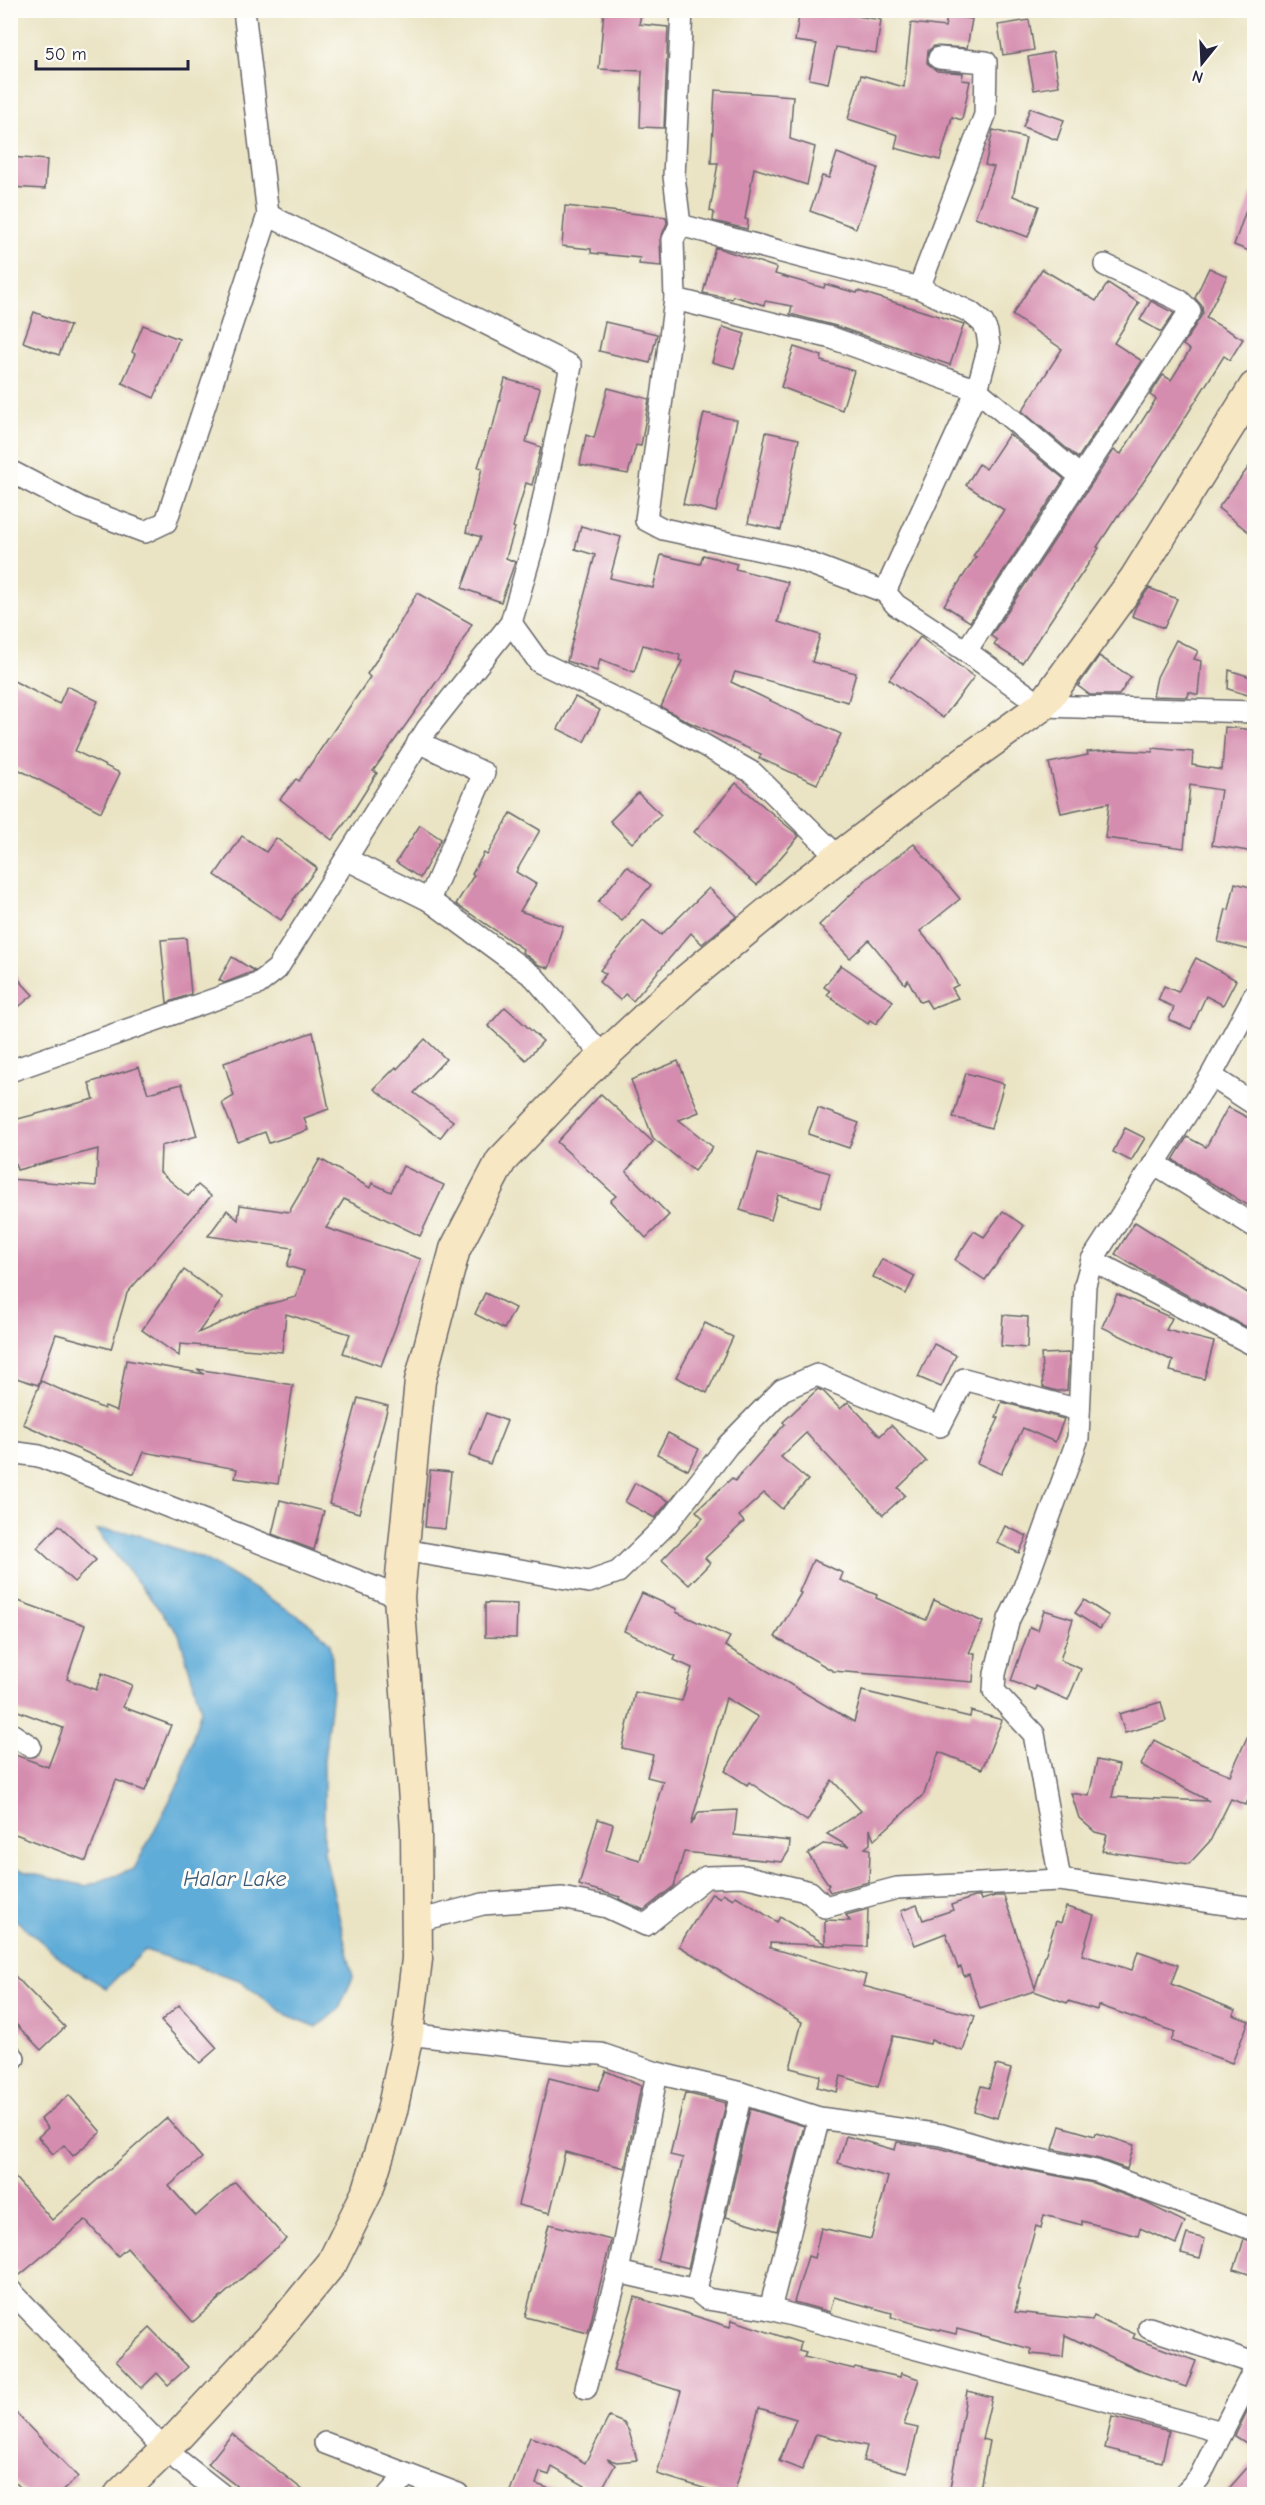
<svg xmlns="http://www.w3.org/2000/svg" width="1265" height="2505" font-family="'Comic Neue',sans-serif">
  <rect width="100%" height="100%" fill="#fdfcf7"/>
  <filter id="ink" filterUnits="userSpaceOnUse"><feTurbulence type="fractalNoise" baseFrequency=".0167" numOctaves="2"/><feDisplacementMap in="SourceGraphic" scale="12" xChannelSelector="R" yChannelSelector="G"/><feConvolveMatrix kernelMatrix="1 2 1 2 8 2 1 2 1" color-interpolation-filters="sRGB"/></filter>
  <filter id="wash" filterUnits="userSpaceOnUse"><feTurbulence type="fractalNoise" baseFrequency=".008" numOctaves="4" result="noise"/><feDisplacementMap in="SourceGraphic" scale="24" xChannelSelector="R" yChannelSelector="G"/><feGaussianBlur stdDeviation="1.35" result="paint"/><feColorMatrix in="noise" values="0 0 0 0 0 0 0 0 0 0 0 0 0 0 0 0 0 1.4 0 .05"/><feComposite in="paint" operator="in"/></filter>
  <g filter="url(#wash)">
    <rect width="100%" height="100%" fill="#eae4c4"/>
    <polygon fill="#5facd8" stroke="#40678a" stroke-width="1.5" points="96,1530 129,1532 205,1559 305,1620 331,1643 333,1681 324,1760 324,1852 353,1977 339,2009 317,2027 285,2014 239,1980 145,1950 106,1988 70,1966 11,1916 11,1867 37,1875 86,1886 134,1869 181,1779 201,1709 179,1634"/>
    <g id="blocks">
      <g fill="#d58daf">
        <polygon points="604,10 642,10 639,24 668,27 664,128 640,127 642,71 599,69"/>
        <polygon points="800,10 820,10 881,20 876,53 836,47 828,83 809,79 817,44 795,41"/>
        <polygon points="947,15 972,19 967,48 934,46 928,51 927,63 937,71 963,73 962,80 970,81 962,120 952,117 940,160 895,148 898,135 848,119 861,75 904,87 911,23 945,27"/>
        <polygon points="1029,20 1034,50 1003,55 998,25"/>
        <polygon points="1053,52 1059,86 1034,90 1028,57"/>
        <polygon points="715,90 793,96 790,139 815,147 807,185 754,168 745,219 748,220 747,229 713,221 714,212 710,211 718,163 711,163"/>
        <polygon points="1030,108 1064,120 1057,140 1023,127"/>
        <polygon points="993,130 1026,138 1013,196 1039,206 1028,237 975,217 994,167 985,165"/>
        <polygon points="837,153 878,168 856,228 810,211 822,176 829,178"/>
        <polygon points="10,157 47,160 45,189 10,187"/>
        <polygon points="1252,193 1254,193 1254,253 1234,245"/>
        <polygon points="565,206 666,217 667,223 660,240 661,266 639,264 640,258 591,253 591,249 562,246"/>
        <polygon points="715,247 777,268 775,274 824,288 825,284 857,293 858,291 964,324 950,365 836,326 790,314 792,306 765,301 764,305 733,296 732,299 703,293"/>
        <polygon points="1209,268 1227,276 1206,318 1243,339 1230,360 1224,356 1154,467 1119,516 1118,515 1097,547 1099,548 1022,663 994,645 997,640 991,636 1114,450 1121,454 1156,399 1150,395 1163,375 1171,380 1190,350 1183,345 1203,313 1202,306 1195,298"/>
        <polygon points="1042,269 1096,301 1108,283 1139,303 1114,343 1142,361 1078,458 1022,411 1062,349 1012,315"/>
        <polygon points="1151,301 1174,313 1161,332 1140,320"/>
        <polygon points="34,312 70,326 59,355 23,342"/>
        <polygon points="605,322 657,334 650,363 599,351"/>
        <polygon points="143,325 179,339 154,398 122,383 135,354 132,352"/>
        <polygon points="723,327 745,334 734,368 712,362"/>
        <polygon points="794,347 822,356 821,361 854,371 842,410 781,387"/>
        <polygon points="505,379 540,388 526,442 541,447 532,485 526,483 513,527 515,528 506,558 515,562 501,602 462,588 481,537 466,532 482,468 478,467 490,430 492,430"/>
        <polygon points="608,388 649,399 641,446 636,445 628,474 580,465 586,435 594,438"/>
        <polygon points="704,413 737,420 716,512 683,504"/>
        <polygon points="766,432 799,439 781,530 748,523"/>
        <polygon points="1009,434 1064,479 970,622 944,605 976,557 973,556 1004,510 966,485 979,464 986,469"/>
        <polygon points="1254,460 1254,536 1218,508"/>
        <polygon points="581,526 621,537 610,578 653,588 661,555 700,564 703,555 737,564 735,569 788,582 778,622 820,635 812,662 856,673 848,702 735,672 731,682 841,734 817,784 759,758 761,754 689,722 661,707 682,661 679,660 680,655 643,645 634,672 600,659 597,671 567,661 595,555 575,549"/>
        <polygon points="1149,588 1177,599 1164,628 1132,616 1136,606"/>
        <polygon points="417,593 472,624 449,664 373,771 377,773 348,819 332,840 280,799 296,779 299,781 370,677 367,674 390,640"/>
        <polygon points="920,637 974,677 943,718 889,679"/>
        <polygon points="1176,640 1198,651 1194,659 1201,661 1198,695 1189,692 1188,697 1153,696 1157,677"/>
        <polygon points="1099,656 1131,677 1119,695 1090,695 1078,686"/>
        <polygon points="1229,670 1254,678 1254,697 1228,689"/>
        <polygon points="10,679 59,704 67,686 98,701 75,751 120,773 101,812 10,765"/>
        <polygon points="575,697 600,710 584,742 558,729"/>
        <polygon points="1225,727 1254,730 1254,852 1212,845 1221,790 1190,785 1184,848 1105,838 1109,803 1061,813 1049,763 1088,755 1087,752 1116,750 1153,752 1153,748 1193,752 1192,765 1222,770"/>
        <polygon points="736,783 799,836 757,885 694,832"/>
        <polygon points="638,793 661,815 632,843 610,821"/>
        <polygon points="511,813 540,830 516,872 536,884 520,911 563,926 549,968 539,965 522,952 523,949 456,904 474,875 472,874 484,853 487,855"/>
        <polygon points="420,825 441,839 420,878 396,862"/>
        <polygon points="242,836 266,852 276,838 317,868 293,900 294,901 281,920 215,875"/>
        <polygon points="914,844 960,899 920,931 938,952 958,985 952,988 958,998 931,1008 926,1000 920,1002 908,980 905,984 869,940 850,958 819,925 868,878"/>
        <polygon points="627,866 651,885 622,921 598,902"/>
        <polygon points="1235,883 1254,888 1254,951 1218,942 1226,909 1229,910"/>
        <polygon points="709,888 737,916 702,944 691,933 633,1001 625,994 620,1000 599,982 606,974 600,970 643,920 661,935"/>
        <polygon points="186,938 191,994 167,1003 161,940"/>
        <polygon points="232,957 255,971 224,983 219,980"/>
        <polygon points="1196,958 1236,980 1223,1005 1206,996 1191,1029 1169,1020 1174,1007 1158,1000 1164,986 1178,992"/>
        <polygon points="841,965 893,1001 876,1024 870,1020 868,1024 827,995 830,991 824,987"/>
        <polygon points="10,970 33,995 10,1014"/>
        <polygon points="505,1007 543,1041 526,1060 488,1026"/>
        <polygon points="313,1032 329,1109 304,1118 308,1130 269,1143 265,1132 238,1142 222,1103 234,1096 224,1063"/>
        <polygon points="425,1039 446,1059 414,1093 453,1121 440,1138 374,1089 396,1067 397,1069"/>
        <polygon points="678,1061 699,1112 679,1120 713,1147 694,1171 653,1138 631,1080"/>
        <polygon points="139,1067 148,1093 182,1084 197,1136 161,1146 160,1172 188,1196 198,1185 211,1196 127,1293 111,1349 56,1334 38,1385 10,1376 10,1179 96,1186 98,1149 17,1170 10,1146 10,1121 94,1099 89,1083"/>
        <polygon points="966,1073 1004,1084 991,1128 953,1117"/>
        <polygon points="601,1094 653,1142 626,1171 669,1215 646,1238 610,1201 616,1196 557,1142"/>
        <polygon points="1228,1107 1254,1121 1254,1209 1173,1160 1187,1137 1206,1147"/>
        <polygon points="818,1108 859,1123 849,1148 808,1134"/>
        <polygon points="1125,1128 1145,1138 1131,1161 1113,1152"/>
        <polygon points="758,1153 830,1173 820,1207 778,1195 771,1220 740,1210"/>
        <polygon points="320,1159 370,1188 372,1183 391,1192 403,1166 444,1185 420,1236 344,1199 326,1228 421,1259 381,1366 343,1353 350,1334 286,1314 282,1352 180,1344 179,1356 142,1330 184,1270 223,1298 198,1333 254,1308 296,1297 304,1271 287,1266 293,1248 208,1236 227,1210 238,1220 240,1205 289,1212"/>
        <polygon points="1003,1211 1024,1226 985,1280 955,1260 974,1231 984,1237"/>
        <polygon points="1135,1222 1254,1297 1254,1331 1151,1276 1115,1254"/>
        <polygon points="882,1259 915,1276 906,1294 873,1277"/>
        <polygon points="485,1293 515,1308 504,1329 475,1314"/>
        <polygon points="1117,1294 1172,1318 1166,1330 1214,1342 1204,1379 1170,1371 1173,1361 1102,1327"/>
        <polygon points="1003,1315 1028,1317 1027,1348 1001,1346"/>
        <polygon points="705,1323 733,1337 707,1393 676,1377"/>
        <polygon points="934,1344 956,1355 941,1387 918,1377"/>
        <polygon points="1069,1353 1067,1390 1057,1391 1043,1387 1041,1354"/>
        <polygon points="126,1360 204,1374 197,1369 293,1385 278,1484 235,1478 237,1469 144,1452 134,1474 23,1424 41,1381 104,1409 105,1406 117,1411"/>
        <polygon points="818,1389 824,1392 840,1409 848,1402 880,1436 891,1425 926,1461 898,1488 905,1495 883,1515 806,1433 781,1457 808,1480 782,1509 764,1493 739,1516 744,1522 705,1558 710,1563 689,1585 662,1560 703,1518 696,1511 732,1478 735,1481 785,1424 783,1422"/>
        <polygon points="358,1398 388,1406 359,1513 329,1504"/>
        <polygon points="1002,1402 1064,1419 1055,1442 1023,1428 1001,1474 977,1463 999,1418 996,1417"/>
        <polygon points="486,1413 507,1421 490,1464 469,1456"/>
        <polygon points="668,1433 699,1449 688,1470 657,1454"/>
        <polygon points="430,1470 451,1472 445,1529 425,1527"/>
        <polygon points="635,1483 669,1501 655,1518 625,1502"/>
        <polygon points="280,1500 324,1511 314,1550 272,1534"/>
        <polygon points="59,1525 96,1560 74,1582 37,1548"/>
        <polygon points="1005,1526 1027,1536 1019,1553 997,1543"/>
        <polygon points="813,1560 843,1573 840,1580 877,1595 876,1598 926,1620 934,1600 983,1622 969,1653 975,1653 973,1682 833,1671 775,1637 801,1593 799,1592"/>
        <polygon points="642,1593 677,1609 676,1612 730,1637 725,1646 854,1722 862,1691 970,1717 971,1711 1002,1720 982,1769 939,1752 924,1794 874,1840 870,1829 870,1844 865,1848 870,1849 869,1882 830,1892 827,1887 829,1885 808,1854 823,1844 849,1847 827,1834 861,1811 832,1780 807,1821 749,1782 747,1785 725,1771 758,1717 726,1698 691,1825 699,1812 737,1810 734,1835 790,1841 789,1851 782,1862 684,1852 674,1886 644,1910 619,1899 620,1897 579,1885 598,1819 613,1824 606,1850 640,1860 663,1781 647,1777 653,1755 622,1748 635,1692 682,1701 692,1668 674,1660 676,1656 624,1631"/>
        <polygon points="10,1598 85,1625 67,1679 96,1690 102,1673 132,1685 123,1707 171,1725 145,1791 116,1780 86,1861 10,1832 10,1753 48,1767 63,1728 10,1708"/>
        <polygon points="1084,1600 1109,1616 1100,1629 1075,1613"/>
        <polygon points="485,1603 517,1604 516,1638 485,1637"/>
        <polygon points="1044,1610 1073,1619 1060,1660 1081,1669 1068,1700 1036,1686 1035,1690 1011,1681 1030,1627 1038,1630"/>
        <polygon points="1161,1702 1166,1721 1125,1733 1119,1714"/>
        <polygon points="1254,1722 1254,1784 1246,1805 1231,1799 1210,1841 1189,1864 1102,1851 1107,1835 1095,1832 1079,1818 1071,1793 1089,1796 1097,1760 1119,1765 1112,1797 1209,1801 1141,1765 1154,1740 1188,1758 1230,1775"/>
        <polygon points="712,1893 720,1898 723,1893 733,1899 736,1896 777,1922 780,1917 825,1944 825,1920 850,1921 846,1915 868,1909 867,1947 770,1943 770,1948 866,1975 863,1986 975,2016 963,2051 931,2040 930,2044 893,2036 878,2087 841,2076 837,2092 817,2087 821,2076 790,2068 802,2022 679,1946"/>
        <polygon points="995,1896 1004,1896 1035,1988 1056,1921 1061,1923 1066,1907 1094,1915 1082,1955 1132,1970 1138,1951 1178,1965 1171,1984 1235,2010 1233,2015 1249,2021 1232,2063 1171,2041 1175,2032 1098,2005 1097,2010 1068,2001 1067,2003 1034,1991 980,2009 969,1974 964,1976 961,1967 958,1968 946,1933 915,1945 901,1911 917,1905 923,1920 953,1910 951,1905 974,1897 980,1897 981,1900"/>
        <polygon points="10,1971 65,2027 41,2050 10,2018"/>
        <polygon points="179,2005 217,2048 200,2063 161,2021"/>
        <polygon points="996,2065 1011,2069 997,2118 974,2111 981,2086 989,2088"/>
        <polygon points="606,2071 641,2086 625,2168 565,2152 550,2213 518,2205 549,2078 598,2090"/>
        <polygon points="685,2093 726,2103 688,2268 657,2260 683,2158 670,2155"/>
        <polygon points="69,2095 101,2132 73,2156 64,2145 53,2154 38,2137 48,2128 41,2119"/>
        <polygon points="750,2109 804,2126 777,2231 726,2217"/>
        <polygon points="167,2118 202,2158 169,2186 196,2216 235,2182 286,2239 193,2322 127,2248 118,2256 85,2220 20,2275 10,2264 10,2172 52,2220"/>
        <polygon points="1060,2126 1095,2136 1096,2133 1134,2145 1127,2169 1099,2159 1053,2149"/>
        <polygon points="846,2136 895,2150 897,2142 939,2148 997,2164 1093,2183 1146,2203 1185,2222 1176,2244 1140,2228 1138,2236 1082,2221 1082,2225 1044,2215 1041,2228 1036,2226 1018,2290 1020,2290 1015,2312 1092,2320 1094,2316 1135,2334 1133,2338 1196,2361 1186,2387 1143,2372 1065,2335 1063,2357 1031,2354 1031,2349 957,2329 956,2334 919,2325 891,2317 892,2313 834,2297 830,2312 794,2302 808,2256 814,2258 821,2228 871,2239 888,2177 838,2163"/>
        <polygon points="549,2224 611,2240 588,2333 525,2317"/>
        <polygon points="1187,2234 1205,2239 1200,2258 1181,2253"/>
        <polygon points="1244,2240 1254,2242 1254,2276 1234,2269"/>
        <polygon points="635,2297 730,2327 732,2320 801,2343 799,2351 806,2353 804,2357 854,2369 855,2367 900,2377 901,2373 919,2379 904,2425 918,2428 907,2472 863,2461 867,2446 816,2434 802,2470 779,2461 796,2419 759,2408 734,2494 723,2494 657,2474 681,2391 613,2371"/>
        <polygon points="150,2328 188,2367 168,2385 157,2373 142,2388 116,2361"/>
        <polygon points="967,2391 992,2397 982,2439 989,2441 979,2494 949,2494"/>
        <polygon points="1254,2397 1254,2448 1235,2436"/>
        <polygon points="10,2407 78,2477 59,2494 27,2494 10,2477"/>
        <polygon points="609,2417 624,2423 629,2431 637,2460 617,2462 607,2459 615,2465 599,2494 552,2467 549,2475 540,2472 536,2484 559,2492 559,2494 509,2494 530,2437 559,2447 585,2463"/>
        <polygon points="1112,2417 1169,2431 1162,2462 1105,2448"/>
        <polygon points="232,2434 308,2494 247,2494 208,2464"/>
        <polygon points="1254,2460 1254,2494 1224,2494"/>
      </g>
    </g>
  </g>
  <g filter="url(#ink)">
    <use href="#blocks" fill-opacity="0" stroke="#68666b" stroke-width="1.5"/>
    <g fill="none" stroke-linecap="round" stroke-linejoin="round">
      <g stroke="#68666b" stroke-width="24">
        <g id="street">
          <polyline points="682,10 674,176 680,225 673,240 675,299 646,520 663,529 793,557 885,592 896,605 966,651 1042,706 1254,712"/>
          <polyline points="680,225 919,288 970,312 983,323 987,332 989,346 977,390 885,592"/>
          <polyline points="919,288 985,115 986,62 939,58"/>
          <polyline points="675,299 832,338 977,390 1081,477"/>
          <polyline points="10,471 81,508 145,532 166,522 268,215 244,10"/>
          <polyline points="511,623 539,662 660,720 753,773 838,857"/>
          <polyline points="966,651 1190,311 1179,300 1105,265"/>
          <polyline points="418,742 484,773 429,900"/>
          <polyline points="346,859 429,900 534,977 604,1057"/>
          <polyline points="10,1071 258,984 277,969 427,729 511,623 535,539 571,366 268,215"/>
          <polyline points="1211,1076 1254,1104"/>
          <polyline points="1154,1163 1254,1226"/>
          <polyline points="1092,1260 1254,1345"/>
          <polyline points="10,1452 39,1456 399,1597"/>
          <polyline points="404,1550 589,1582 618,1572 667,1524 728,1445 782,1390 817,1375 940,1426 964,1379 1079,1410"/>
          <polyline points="10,1733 30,1746"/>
          <polyline points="1060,1880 1034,1734 994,1691 995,1674 1009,1619 1023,1590 1078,1438 1085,1285 1092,1260 1211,1076 1254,996"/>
          <polyline points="417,1921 483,1904 562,1898 607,1907 646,1925 706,1877 744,1876 810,1892 825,1907 897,1888 1060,1880 1254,1908"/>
          <polyline points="408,2034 569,2053 601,2054 657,2073 741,2093 819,2118 942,2135 1000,2152 1096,2171 1254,2230"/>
          <polyline points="10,2054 14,2058 10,2062"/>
          <polyline points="618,2272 696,2290 707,2299 770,2309 1222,2432"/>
          <polyline points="10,2290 165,2450 221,2494"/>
          <polyline points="696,2290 741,2093"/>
          <polyline points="770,2309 819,2118"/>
          <polyline points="1149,2328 1254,2363"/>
          <polyline points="586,2388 618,2272 657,2073"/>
          <polyline points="325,2443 458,2494"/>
          <polyline points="389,2494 407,2475"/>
          <polyline points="1184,2494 1199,2478 1254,2370"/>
        </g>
      </g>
      <g stroke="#68666b" stroke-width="33">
        <polyline id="secondary" points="120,2494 165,2450 275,2332 332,2263 368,2190 392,2111 408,2034 417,1959 416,1829 399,1597 420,1381 455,1249 501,1161 578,1080 686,980 795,890 965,761 1042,706 1135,578 1254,387"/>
      </g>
      <use href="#street" stroke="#fff" stroke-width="21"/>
      <use href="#secondary" stroke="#f8e7c3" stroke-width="30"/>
    </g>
  </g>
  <g text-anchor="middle" stroke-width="6" stroke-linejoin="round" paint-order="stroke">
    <g font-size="22" font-style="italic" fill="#3a597a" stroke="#fdfcf7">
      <text x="235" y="1886">Halar Lake</text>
    </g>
  </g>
  <rect width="1265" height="2505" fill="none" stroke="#fdfcf7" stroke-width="36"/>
  <g transform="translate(1202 63) rotate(198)" stroke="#fdfcf7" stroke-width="4.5" paint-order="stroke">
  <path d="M0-4.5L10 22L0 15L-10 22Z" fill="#22223b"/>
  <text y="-9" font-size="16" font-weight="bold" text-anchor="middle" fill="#22223b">N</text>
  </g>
  <path d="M36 60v9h152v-9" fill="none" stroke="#22223b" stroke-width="3"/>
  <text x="45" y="60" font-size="18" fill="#22223b" stroke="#fdfcf7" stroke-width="4.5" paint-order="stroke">50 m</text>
</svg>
